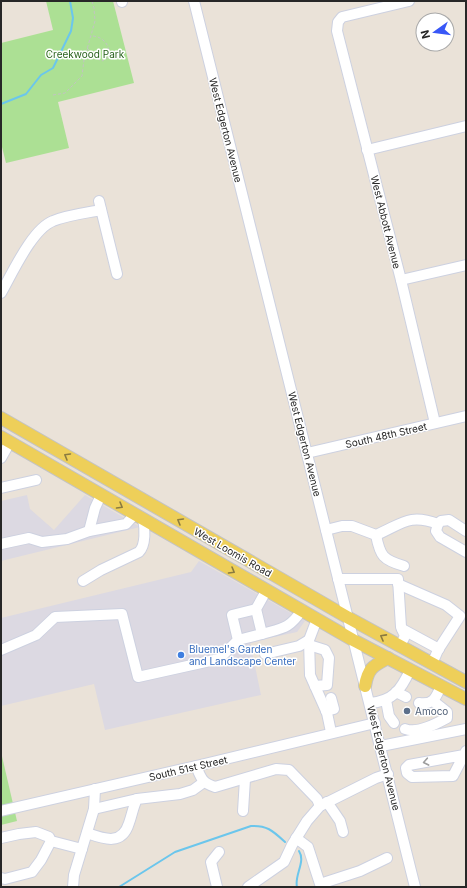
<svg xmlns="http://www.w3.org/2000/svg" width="467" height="888" font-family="Inter,sans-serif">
  <rect width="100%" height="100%" fill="#eae2d8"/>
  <g fill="#dcd9e2">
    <polygon points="27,495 30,509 54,530 85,495 140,527 1,561 1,501"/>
    <polygon points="199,561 305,621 297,632 250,642 261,695 105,730 94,684 1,706 1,618 191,572"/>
  </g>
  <g fill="#ace094">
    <polygon points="46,1 113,1 134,83 58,102 69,148 6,163 1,143 1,43 53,30"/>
    <polygon points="1,752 17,821 1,825"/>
  </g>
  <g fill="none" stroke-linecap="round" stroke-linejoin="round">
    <g stroke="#6bc6ec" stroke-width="2">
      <polyline points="1,104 26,94 41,75 53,68 71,31 73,18 70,1"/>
      <path d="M 119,887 L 175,852 L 251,826 C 267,825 273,831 285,842"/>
      <path d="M 297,887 C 294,875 306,862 299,851"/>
    </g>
    <g stroke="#cdd1e0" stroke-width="12">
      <g id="minor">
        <polyline points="122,1 122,2"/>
        <polyline points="194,1 415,887"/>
        <polyline points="409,1 342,17 338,22 337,31 401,280 435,423"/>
        <polyline points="367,150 466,126"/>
        <polyline points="99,201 117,274"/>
        <polyline points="401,280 466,265"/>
        <path d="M 1,293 C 12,274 32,229 53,221 C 67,215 86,213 101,210"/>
        <polyline points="307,453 466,416"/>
        <polyline points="1,458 10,442"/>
        <polyline points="1,488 36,480"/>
        <path d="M 326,530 L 342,526 L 352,526 L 376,535 C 402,524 409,513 438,524"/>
        <polyline points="89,531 95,508 101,495"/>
        <polyline points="466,531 449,520 441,521 438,524 436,531 440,537 466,552"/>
        <path d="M 376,535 C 380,556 383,560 404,566"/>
        <polyline points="1,544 29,538 42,542 67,539 89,531 126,524 135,514"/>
        <polyline points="338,579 398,579 401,627 405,636 400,646"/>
        <path d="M 83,581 L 101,570 L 139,552 C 146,545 145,528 143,519"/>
        <polyline points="398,584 446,605 460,616 438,650 432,664"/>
        <path d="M 266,591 L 256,609 L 262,634 C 283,628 289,629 302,610"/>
        <polyline points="317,619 309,640 310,675 327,713 331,732"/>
        <polyline points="402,629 439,649"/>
        <polyline points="238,640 262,634"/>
        <polyline points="309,645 325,650 329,658 327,685 315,686"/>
        <polyline points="1,650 36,635 55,617 122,614 138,677 219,659 238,640 232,615 256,609"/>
        <polyline points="265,654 299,646 309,640"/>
        <polyline points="396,692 406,697"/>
        <polyline points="386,700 389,716 394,723"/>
        <path d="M 370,703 C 393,701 401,690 410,670"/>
        <path d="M 419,703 C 433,705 436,698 441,686"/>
        <polyline points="326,711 334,709 331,698"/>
        <path d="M 405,729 C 417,734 436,724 447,718 L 447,712 L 433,701"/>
        <polyline points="381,746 466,729"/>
        <polyline points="464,755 409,765 406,768 407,773 412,777 453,776 466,751"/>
        <path d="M 196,766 C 201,778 202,783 215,787 L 276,769 L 289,770 L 317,799 L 320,806"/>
        <polyline points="327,802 340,821 343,832"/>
        <polyline points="94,809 137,799"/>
        <polyline points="1,811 196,766 375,723"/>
        <polyline points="243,811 245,779"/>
        <path d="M 87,833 C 104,839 122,846 129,823 C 132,815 133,807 137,799 L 180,794 L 193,790 L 204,782"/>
        <polyline points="1,838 19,834 36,832 49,837 51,841 82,849"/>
        <polyline points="296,838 308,847 320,884 360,871 387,858"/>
        <polyline points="1,878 5,879 32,872 41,860 51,841"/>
        <polyline points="73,887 74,875 94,809 95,789"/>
        <polyline points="217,887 211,862 219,852"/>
        <polyline points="248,887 284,862 292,845 307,821 320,806 376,778 388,774"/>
      </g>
    </g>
    <g stroke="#c3c3c3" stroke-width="14">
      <g id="major">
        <polyline points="1,418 347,617 466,682"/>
        <polyline points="1,437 353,640 466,699"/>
        <path d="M 365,686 C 368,668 373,666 388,658"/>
      </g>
    </g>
    <g stroke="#c3c3c3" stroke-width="1" stroke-dasharray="3 2" stroke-linecap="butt">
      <path d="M 87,48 L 96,58 L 102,61 L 109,57 C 111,46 103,36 92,36"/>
      <polyline points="53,95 65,93 82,76 84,60 95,21 94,8 92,1"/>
    </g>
    <use href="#minor" stroke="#fff" stroke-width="10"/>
    <use href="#major" stroke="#eecf59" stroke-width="12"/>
  </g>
  <defs><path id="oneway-chevron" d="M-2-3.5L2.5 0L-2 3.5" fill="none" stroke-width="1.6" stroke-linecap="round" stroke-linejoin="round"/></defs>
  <g stroke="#8a7b40">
    <use href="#oneway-chevron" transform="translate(67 456) rotate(-150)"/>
    <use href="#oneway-chevron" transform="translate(120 506) rotate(30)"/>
    <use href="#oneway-chevron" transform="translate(180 521) rotate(-150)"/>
    <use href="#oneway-chevron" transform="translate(232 571) rotate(30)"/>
    <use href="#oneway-chevron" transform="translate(383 637) rotate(-151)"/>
  </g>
  <use stroke="#9e9e9e" href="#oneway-chevron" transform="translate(426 762) rotate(169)"/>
  <circle fill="#3f7fe0" stroke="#fff" stroke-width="1.5" cx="181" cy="655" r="4"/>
  <circle fill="#5c6f8a" stroke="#fff" stroke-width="1.5" cx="407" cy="711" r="4"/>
  <g text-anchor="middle" stroke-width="3" stroke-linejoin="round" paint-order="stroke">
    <g font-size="10" fill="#27611a" stroke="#fff">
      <text x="85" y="58">Creekwood Park</text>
    </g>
    <g font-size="10" fill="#272727" stroke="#fff">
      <text transform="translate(226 130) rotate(76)" y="4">West Edgerton Avenue</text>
      <text transform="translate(386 222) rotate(76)" y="4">West Abbott Avenue</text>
      <text transform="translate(386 435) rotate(-13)" y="4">South 48th Street</text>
      <text transform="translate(305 444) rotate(76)" y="4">West Edgerton Avenue</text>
      <text transform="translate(233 552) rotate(30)" y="4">West Loomis Road</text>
      <text transform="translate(384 758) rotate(76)" y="4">West Edgerton Avenue</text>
      <text transform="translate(188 768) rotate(-13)" y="4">South 51st Street</text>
    </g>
    <g font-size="10" fill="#366cbe" stroke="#fff" text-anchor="start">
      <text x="189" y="653">Bluemel's Garden<tspan x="189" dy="12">and Landscape Center</tspan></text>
    </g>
    <g font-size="10" fill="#4e5e75" stroke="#fff" text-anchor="start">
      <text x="415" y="715">Amoco</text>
    </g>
  </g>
  <rect width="467" height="888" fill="none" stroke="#272727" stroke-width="4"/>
  <g transform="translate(435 32) rotate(256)"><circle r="19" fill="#ffffff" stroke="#a9a9a9"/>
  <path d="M0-3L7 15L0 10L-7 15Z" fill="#3857f7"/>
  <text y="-6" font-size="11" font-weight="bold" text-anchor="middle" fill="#272727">N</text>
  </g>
</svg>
